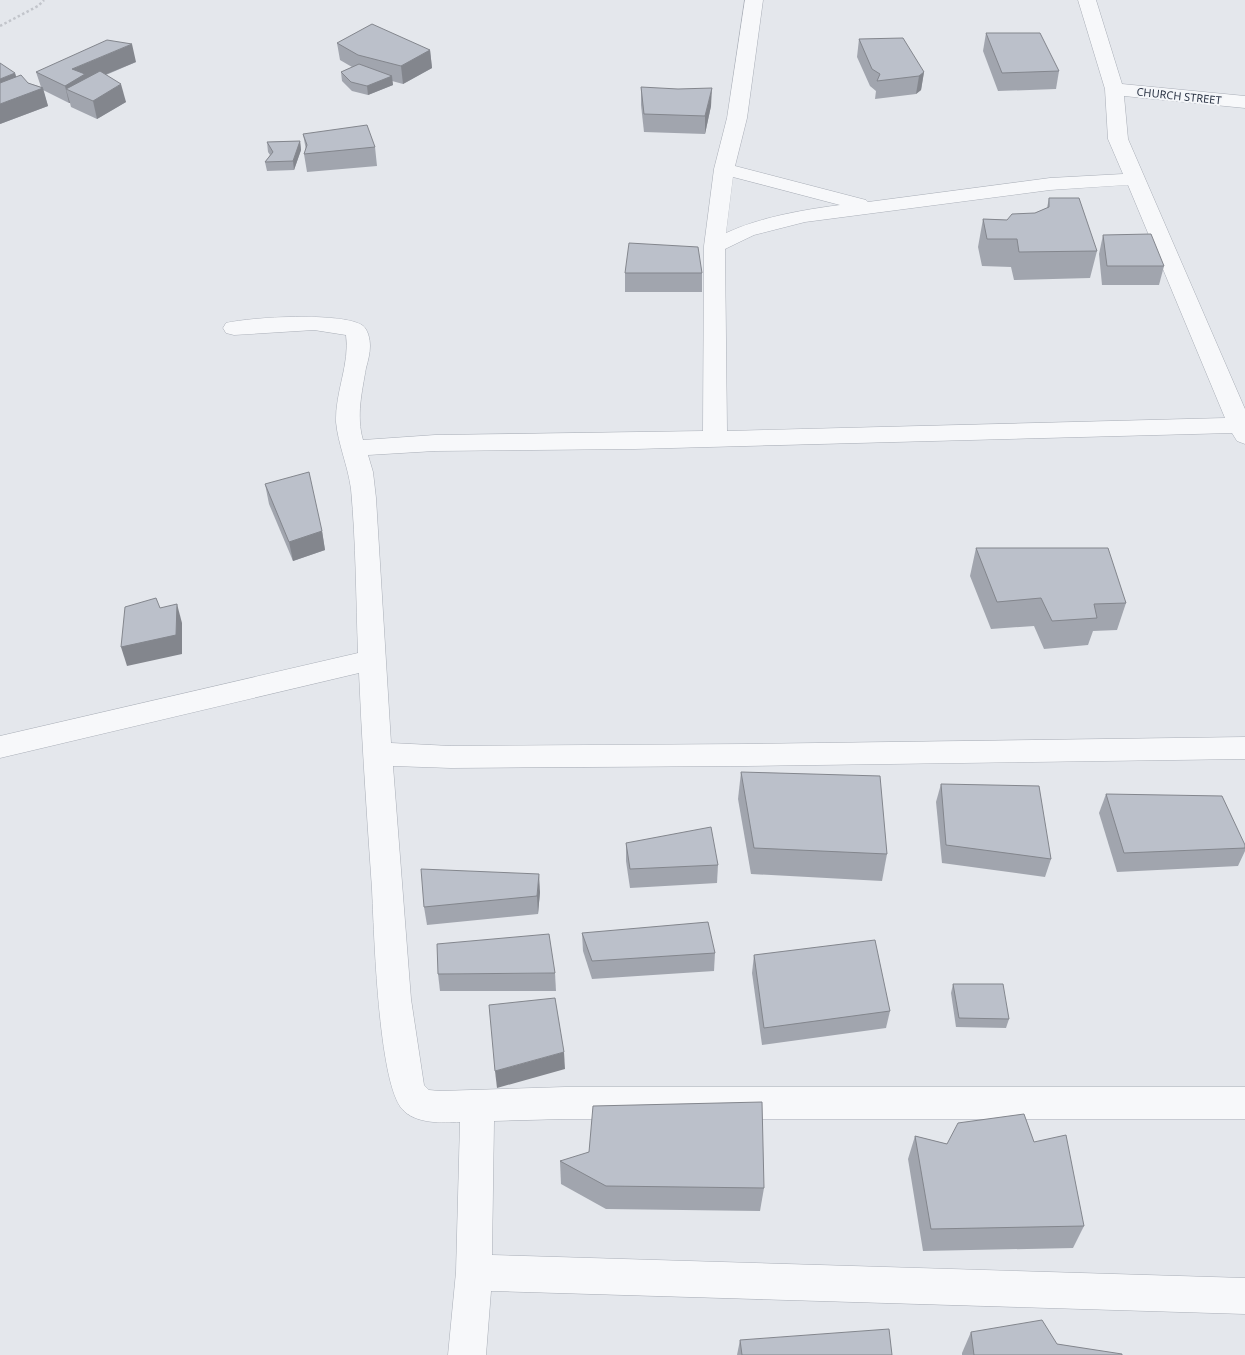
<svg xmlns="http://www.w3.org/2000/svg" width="1245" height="1355" font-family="'Noto Sans',sans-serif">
  <rect width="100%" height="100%" fill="#e4e7ec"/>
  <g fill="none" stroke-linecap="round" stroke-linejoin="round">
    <g stroke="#a9aeb7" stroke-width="1">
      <path id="minor" d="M 745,0 L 763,0 L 747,118 L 735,166 L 866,200 L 868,202 L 1050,178 L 1123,174 L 1108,139 L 1105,89 L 1078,0 L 1096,0 L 1122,84 L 1245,96 L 1245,108 L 1124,96 L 1128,139 L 1245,409 L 1245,444 L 1237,441 L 1232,433 L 635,449 L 435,451 L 368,455 L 373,472 L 376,498 L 391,743 L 451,746 L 746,744 L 1245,737 L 1245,759 L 746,766 L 451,768 L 393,766 L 411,999 L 424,1085 L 429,1090 L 440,1091 L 565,1087 L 1245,1087 L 1245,1119 L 565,1119 L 494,1121 L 492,1255 L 1245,1278 L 1245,1314 L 491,1291 L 486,1355 L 448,1355 L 456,1272 L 460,1122 C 442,1123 415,1124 402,1109 C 378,1081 374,931 372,889 C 367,817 362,745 359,673 L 0,758 L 0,736 L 358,653 C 356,599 356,543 351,489 C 348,466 338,444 336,422 C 335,392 350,364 346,335 L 314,330 L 234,335 L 226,333 L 223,328 L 226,323 C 252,317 340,312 362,325 C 368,329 370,339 370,346 C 370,353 368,361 366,368 C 362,392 356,416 363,440 L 435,435 L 703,431 L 704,246 L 714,169 L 727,118 ZM 733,177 L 840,205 C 802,210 761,217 726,233 ZM 1128,185 L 1225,418 L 727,431 L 725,249 L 754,235 L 805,222 L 1050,190 Z"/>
    </g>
    <polyline stroke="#c2c5cb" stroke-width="2.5" stroke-dasharray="2.5 2.5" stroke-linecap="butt" points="0,26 38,6 44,0"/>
    <use href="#minor" fill="#f7f8fa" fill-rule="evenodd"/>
  </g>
  <g fill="#a1a5ae">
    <polygon points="986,33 1059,71 1056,89 998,91 983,51"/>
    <polygon points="859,39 924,72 921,90 916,94 875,99 876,91 870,86 857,57"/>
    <polygon points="337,43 430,50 432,68 403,84 392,81 393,85 368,95 352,91 342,81 341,72 352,67 340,60"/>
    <polygon points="136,62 106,75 126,102 97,119 71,107 70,103 69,103 43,90 48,106 0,124 15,73 16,77 28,83 41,87 36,72"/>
    <polygon points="641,87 711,106 705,134 644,132 641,105"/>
    <polygon points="303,134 375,147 377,166 307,172 304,154 306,150"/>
    <polygon points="300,141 301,150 294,170 267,171 265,162 270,155 268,152 267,142"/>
    <polygon points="1049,198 1097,251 1090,278 1014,280 1011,267 982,266 978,247 983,219 1007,220 1035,213 1047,208"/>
    <polygon points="1103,235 1164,266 1159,285 1102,285 1099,254"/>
    <rect x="625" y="273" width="77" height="19"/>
    <polygon points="265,484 322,531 325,550 293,561 269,504"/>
    <polygon points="976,548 1126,603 1117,630 1093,631 1088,645 1044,649 1034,626 991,629 970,576"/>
    <polygon points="741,772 887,854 882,881 751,874 738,799"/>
    <polygon points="941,784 1051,859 1045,877 942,863 936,802"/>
    <polygon points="1106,794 1245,845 1245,851 1238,866 1117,872 1099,813"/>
    <polygon points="626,843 718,865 717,883 630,888 626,861"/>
    <polygon points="540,892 538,914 427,925 424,907"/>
    <polygon points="582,933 715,953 714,971 592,979 583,951"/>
    <polygon points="754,955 890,1011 886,1028 762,1045 752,973"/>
    <polygon points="555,973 556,991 440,991 438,974"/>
    <polygon points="953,984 1009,1019 1006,1028 956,1027 951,993"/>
    <polygon points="915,1136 947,1144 1034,1142 1084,1226 1073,1248 923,1251 908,1159"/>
    <polygon points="560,1161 764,1188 760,1211 606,1209 561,1184"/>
    <polygon points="971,1332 1057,1344 1122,1355 962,1355 962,1353"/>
    <polygon points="740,1340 892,1355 737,1355"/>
  </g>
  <g fill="#83868d">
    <polygon points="132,44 136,62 87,82 66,89 70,103 69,103 65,86 72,69"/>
    <polygon points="430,50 432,68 403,84 401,66"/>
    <polygon points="924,72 921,90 916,94 919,76"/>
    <polygon points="15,73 20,90 0,99 0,79"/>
    <polygon points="392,76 393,85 368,95 367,86"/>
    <polygon points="121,84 126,102 97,119 93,101"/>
    <polygon points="43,88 48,106 0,124 0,104"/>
    <polygon points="712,88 711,106 705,134 705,116"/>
    <polygon points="300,141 301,150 294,170 293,161"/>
    <polygon points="322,531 325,550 293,561 289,542"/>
    <polygon points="177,604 182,623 182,654 127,666 121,647"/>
    <polygon points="539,874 540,892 538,914 537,896"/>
    <polygon points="564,1052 565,1069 497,1088 495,1071"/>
  </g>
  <g fill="#bbc0ca" stroke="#83868d">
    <polygon points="372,24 430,50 401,66 358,55 337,43"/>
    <polygon points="986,33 1040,33 1059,71 1002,73"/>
    <polygon points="903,38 924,72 919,76 877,81 880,74 872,69 859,39"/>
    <polygon points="107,40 132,44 72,69 85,74 65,86 36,72"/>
    <polygon points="0,63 15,73 0,79"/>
    <polygon points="359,64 392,76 367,86 351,82 341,72"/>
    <polygon points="100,71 121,84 93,101 66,89"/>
    <polygon points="21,75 28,83 43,88 0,104 0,83"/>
    <polygon points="641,87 678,89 712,88 705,116 644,114"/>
    <polygon points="367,125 375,147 304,154 307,145 303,134"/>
    <polygon points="300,141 293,161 265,162 273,152 267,142"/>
    <polygon points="1049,198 1079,198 1097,251 1019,252 1017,239 987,239 983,219 1007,220 1012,214 1035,213 1049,207"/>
    <polygon points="1151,234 1164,266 1107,266 1103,235"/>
    <polygon points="629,243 698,247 702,273 625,273"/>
    <polygon points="309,472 322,531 289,542 265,484"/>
    <polygon points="976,548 1108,548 1126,603 1094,604 1097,618 1052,621 1041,598 997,602"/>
    <polygon points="156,598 160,608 177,604 176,635 121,647 125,607"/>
    <polygon points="741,772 880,776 887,854 754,848"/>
    <polygon points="941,784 1039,786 1051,859 946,845"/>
    <polygon points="1106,794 1222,796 1245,845 1245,848 1124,853"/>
    <polygon points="711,827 718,865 630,869 626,843"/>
    <polygon points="421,869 539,874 537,896 424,907"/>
    <polygon points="708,922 715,953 592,961 582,933"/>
    <polygon points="549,934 555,973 438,974 437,944"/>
    <polygon points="875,940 890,1011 764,1028 754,955"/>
    <polygon points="953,984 1003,984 1009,1019 959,1018"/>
    <polygon points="555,998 564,1052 495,1071 489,1005"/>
    <polygon points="762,1102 764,1188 606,1186 560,1161 589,1152 593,1106"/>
    <polygon points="1024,1114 1034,1142 1066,1135 1084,1226 931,1229 915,1136 947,1144 958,1123"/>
    <polygon points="1042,1320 1057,1344 1122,1354 1122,1355 974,1355 971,1332"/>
    <polygon points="889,1329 892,1355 742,1355 740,1340"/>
  </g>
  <g text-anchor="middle" stroke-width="4" stroke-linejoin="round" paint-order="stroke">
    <g font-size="11" fill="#2b3445" stroke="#f4f6f9">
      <text transform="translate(1179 96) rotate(6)" y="4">CHURCH STREET</text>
    </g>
  </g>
</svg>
